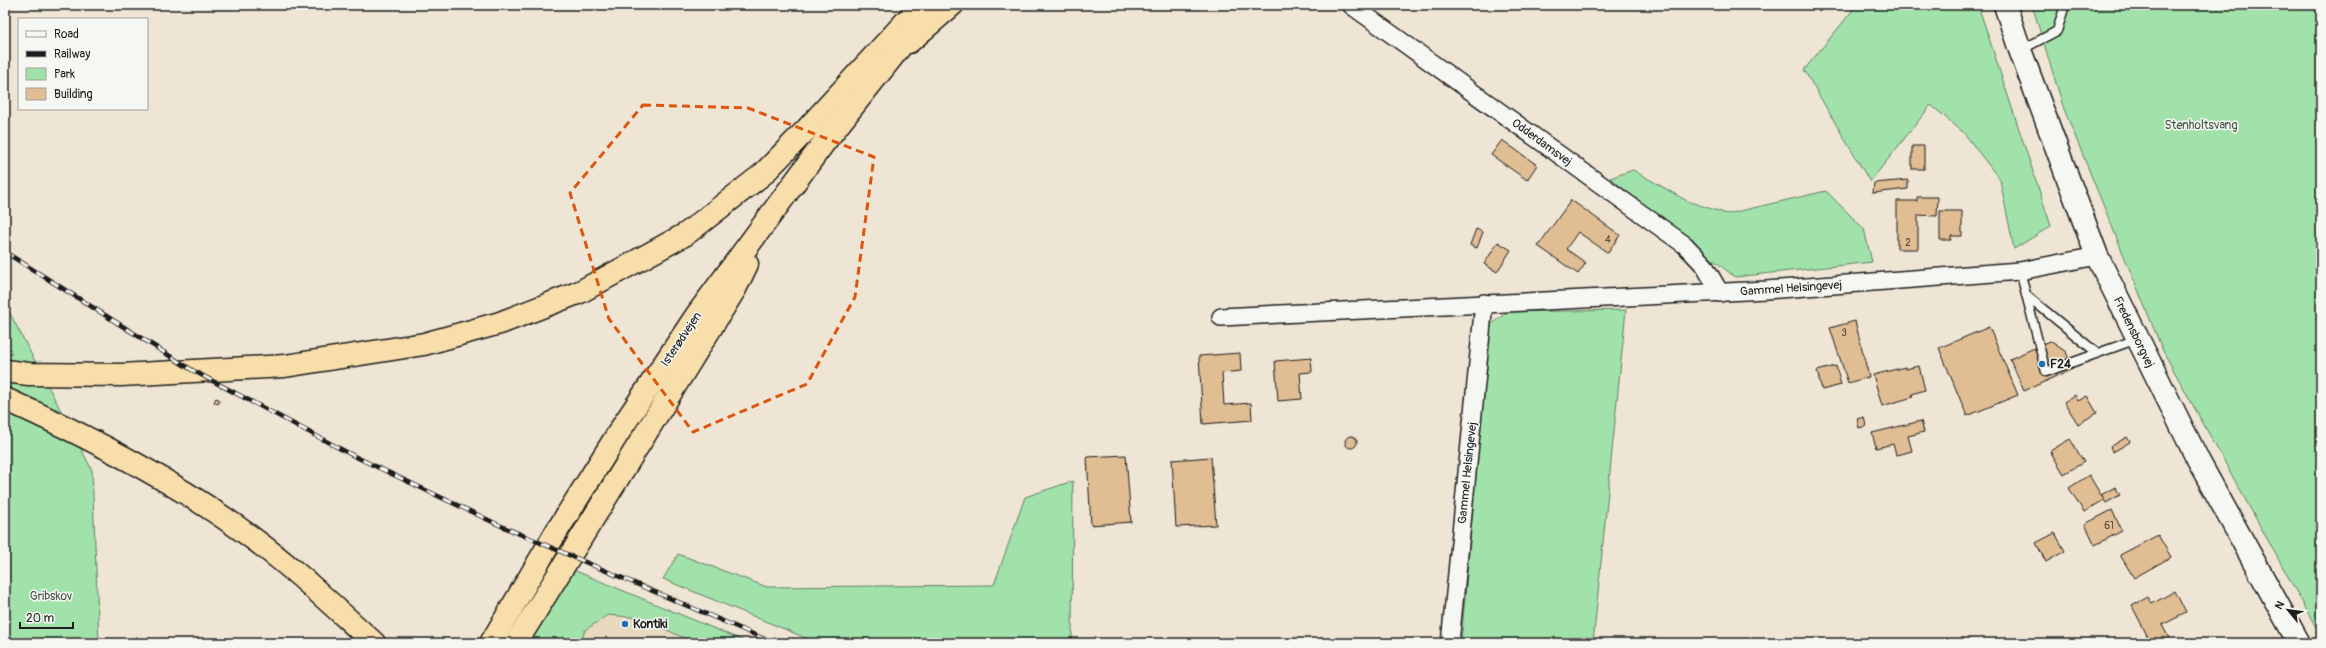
<svg xmlns="http://www.w3.org/2000/svg" width="2326" height="648" font-family="Pangolin,sans-serif">
  <rect width="100%" height="100%" fill="#efe5d5"/>
  <filter id="ink" filterUnits="userSpaceOnUse"><feTurbulence type="fractalNoise" baseFrequency=".025" numOctaves="2"/><feDisplacementMap in="SourceGraphic" scale="8" xChannelSelector="R" yChannelSelector="G"/><feConvolveMatrix kernelMatrix="1 2 1 2 8 2 1 2 1" color-interpolation-filters="sRGB"/></filter>
  <g filter="url(#ink)">
    <polygon fill="#ead9c1" points="608,615 641,618 695,643 581,643 585,630"/>
    <g fill="#a1e2ab" stroke="#5e7f64">
      <polygon points="1857,5 1978,5 2051,226 2014,249 2000,180 1964,133 1931,105 1870,182 1804,70"/>
      <polygon points="2032,5 2321,5 2321,636 2163,351 2064,109"/>
      <polygon points="1633,170 1687,201 1727,214 1826,191 1864,229 1872,262 1735,277 1610,178"/>
      <polygon points="5,304 92,470 99,643 5,643"/>
      <polygon points="1626,310 1593,643 1461,643 1489,326 1507,312"/>
      <polygon points="1073,481 1072,643 818,643 663,579 678,554 767,587 994,585 1025,497"/>
      <polygon points="571,569 749,643 695,643 641,618 608,615 585,630 581,643 527,643"/>
    </g>
    <g fill="#e0bd92" stroke="#1c1c1c">
      <polygon points="1502,140 1537,165 1527,180 1491,155"/>
      <rect x="1912" y="146" width="12" height="23"/>
      <polygon points="1908,180 1908,189 1873,193 1874,183"/>
      <polygon points="1917,197 1938,197 1937,216 1918,215 1918,249 1897,249 1897,201 1917,201"/>
      <polygon points="1571,200 1620,235 1608,253 1578,232 1566,249 1586,263 1578,274 1538,246"/>
      <polygon points="1940,211 1962,211 1962,236 1951,236 1951,240 1940,240"/>
      <polygon points="1476,229 1483,232 1477,248 1470,245"/>
      <polygon points="1498,242 1511,250 1497,272 1484,264"/>
      <polygon points="1855,321 1869,377 1848,383 1830,328"/>
      <polygon points="1989,327 2018,395 1967,416 1939,348"/>
      <polygon points="2050,341 2066,352 2073,369 2024,391 2010,359"/>
      <polygon points="1240,353 1241,371 1222,373 1224,405 1251,403 1252,420 1203,424 1199,356"/>
      <polygon points="1311,358 1312,372 1300,373 1302,399 1278,401 1275,361"/>
      <polygon points="1836,366 1841,385 1822,390 1817,371"/>
      <polygon points="1919,366 1925,390 1912,394 1913,397 1882,406 1873,375 1905,367 1905,369"/>
      <polygon points="2075,395 2078,401 2087,396 2097,413 2078,424 2064,402"/>
      <polygon points="216,398 220,400 218,404 214,402"/>
      <polygon points="1864,417 1866,426 1859,428 1857,419"/>
      <polygon points="1921,421 1924,432 1908,436 1912,451 1896,455 1893,444 1876,448 1872,433"/>
      <circle cx="1351" cy="442" r="6"/>
      <polygon points="2127,437 2130,442 2113,452 2110,447"/>
      <polygon points="2070,439 2084,462 2064,474 2050,451"/>
      <polygon points="1126,455 1131,522 1091,525 1087,457"/>
      <polygon points="1211,457 1216,525 1176,527 1172,460"/>
      <polygon points="2089,475 2104,500 2084,512 2069,488"/>
      <polygon points="2115,487 2120,495 2106,503 2101,495"/>
      <polygon points="2112,510 2122,531 2095,545 2085,524"/>
      <polygon points="2055,533 2065,551 2046,562 2036,543"/>
      <polygon points="2158,535 2171,557 2134,578 2120,555"/>
      <polygon points="2175,591 2186,613 2162,625 2170,640 2164,643 2151,643 2132,606 2148,597 2152,604"/>
    </g>
    <g fill="none" stroke-linecap="round" stroke-linejoin="round">
      <g stroke="#1c1c1c" stroke-width="11">
        <g id="lane">
          <polyline points="2021,50 2057,31 2065,5"/>
          <polyline points="2020,271 2046,372 2137,339"/>
          <polyline points="2026,295 2097,353"/>
        </g>
      </g>
      <g stroke="#1c1c1c" stroke-width="20">
        <g id="street">
          <polyline points="1351,5 1685,245 1704,265 1720,293"/>
          <polyline points="1221,317 1766,290 2020,271 2097,256"/>
          <polyline points="1450,643 1484,303"/>
        </g>
      </g>
      <g stroke="#1c1c1c" stroke-width="25">
        <polyline id="secondary" points="2005,5 2020,50 2097,256 2199,462 2299,643"/>
      </g>
      <g stroke="#1c1c1c" stroke-width="25">
        <g id="highway">
          <polyline points="909,42 952,5"/>
          <polyline points="5,371 29,374 121,375 285,366 424,344 500,323 580,292 686,234 763,174 807,129 921,5"/>
          <path d="M 5,399 C 92,438 179,483 255,540 C 297,571 335,608 374,643"/>
          <polyline points="491,643 555,534 624,424 696,316 823,144 916,27"/>
          <polyline points="516,643 735,289 747,264"/>
        </g>
      </g>
      <use href="#lane" stroke="#f6f6f2" stroke-width="8"/>
      <use href="#street" stroke="#f6f6f2" stroke-width="17"/>
      <use href="#secondary" stroke="#f6f6f2" stroke-width="22"/>
      <use href="#highway" stroke="#f8deab" stroke-width="22"/>
      <g stroke="#1c1c1c" stroke-width="4.5">
        <polyline id="rail" points="5,252 192,370 354,456 499,525 774,643"/>
      </g>
      <use href="#rail" stroke="#f6f6f2" stroke-width="3" stroke-dasharray="9" stroke-linecap="butt"/>
    </g>
  </g>
  <path fill="none" stroke="#de560d" stroke-width="3" stroke-dasharray="8 5" stroke-linejoin="round" d="M 643,105 L 748,108 L 874,157 L 855,297 L 807,384 L 693,432 L 609,319 L 570,193 Z"/>
  <g fill="#1f6fb2" stroke="#f6f6f2" stroke-width="1.5">
    <circle cx="2042" cy="364" r="4"/>
    <circle cx="625" cy="624" r="4"/>
  </g>
  <g text-anchor="middle" stroke-width="3" stroke-linejoin="round" paint-order="stroke">
    <g font-size="10" fill="#4d443a">
      <text x="1608" y="243">4</text>
      <text x="1908" y="246">2</text>
      <text x="1844" y="336">3</text>
      <text x="2109" y="529">61</text>
    </g>
    <g font-size="12" fill="#445747" stroke="#f6f6f2">
      <text x="2201" y="129">Stenholtsvang</text>
      <text x="51" y="600">Gribskov</text>
    </g>
    <g font-size="12" fill="#1c1c1c" stroke="#f6f6f2">
      <text transform="translate(1542 142) rotate(36)" y="4">Odderdamsvej</text>
      <text transform="translate(1791 288) rotate(-4)" y="4">Gammel Helsingevej</text>
      <text transform="translate(2134 332) rotate(64)" y="4">Fredensborgvej</text>
      <text transform="translate(681 339) rotate(-56)" y="4">Isterødvejen</text>
      <text transform="translate(1467 473) rotate(-84)" y="4">Gammel Helsingevej</text>
    </g>
    <g font-size="12" font-weight="bold" fill="#1c1c1c" stroke="#f6f6f2" text-anchor="start">
      <text x="2050" y="368">F24</text>
      <text x="633" y="628">Kontiki</text>
    </g>
  </g>
  <rect width="2326" height="648" fill="none" stroke="#f6f6f2" stroke-width="20"/>
  <rect x="10" y="10" width="2306" height="628" fill="none" stroke="#1c1c1c" stroke-width="1.5" filter="url(#ink)"/>
  <rect x="18" y="18" width="130" height="92" fill="#f6f6f2" stroke="#9f9f9c"/>
  <rect x="26" y="31" width="20" height="6" fill="#f6f6f2" stroke="#9f9f9c"/>
  <text x="54" y="38" font-size="12" fill="#1c1c1c">Road</text>
  <rect x="26" y="51" width="20" height="6" fill="#1c1c1c" stroke="#9f9f9c"/>
  <text x="54" y="58" font-size="12" fill="#1c1c1c">Railway</text>
  <rect x="26" y="68" width="20" height="12" fill="#a1e2ab" stroke="#9f9f9c"/>
  <text x="54" y="78" font-size="12" fill="#1c1c1c">Park</text>
  <rect x="26" y="88" width="20" height="12" fill="#e0bd92" stroke="#9f9f9c"/>
  <text x="54" y="98" font-size="12" fill="#1c1c1c">Building</text>
  <g transform="translate(2288 610) rotate(299)" stroke="#f6f6f2" stroke-width="3" paint-order="stroke">
  <path d="M0-3L7 15L0 10L-7 15Z" fill="#1c1c1c"/>
  <text y="-6" font-size="11" font-weight="bold" text-anchor="middle" fill="#1c1c1c">N</text>
  </g>
  <path d="M20 622v6h53v-6" fill="none" stroke="#1c1c1c" stroke-width="2"/>
  <text x="26" y="622" font-size="12" fill="#1c1c1c" stroke="#f6f6f2" stroke-width="3" paint-order="stroke">20 m</text>
</svg>
